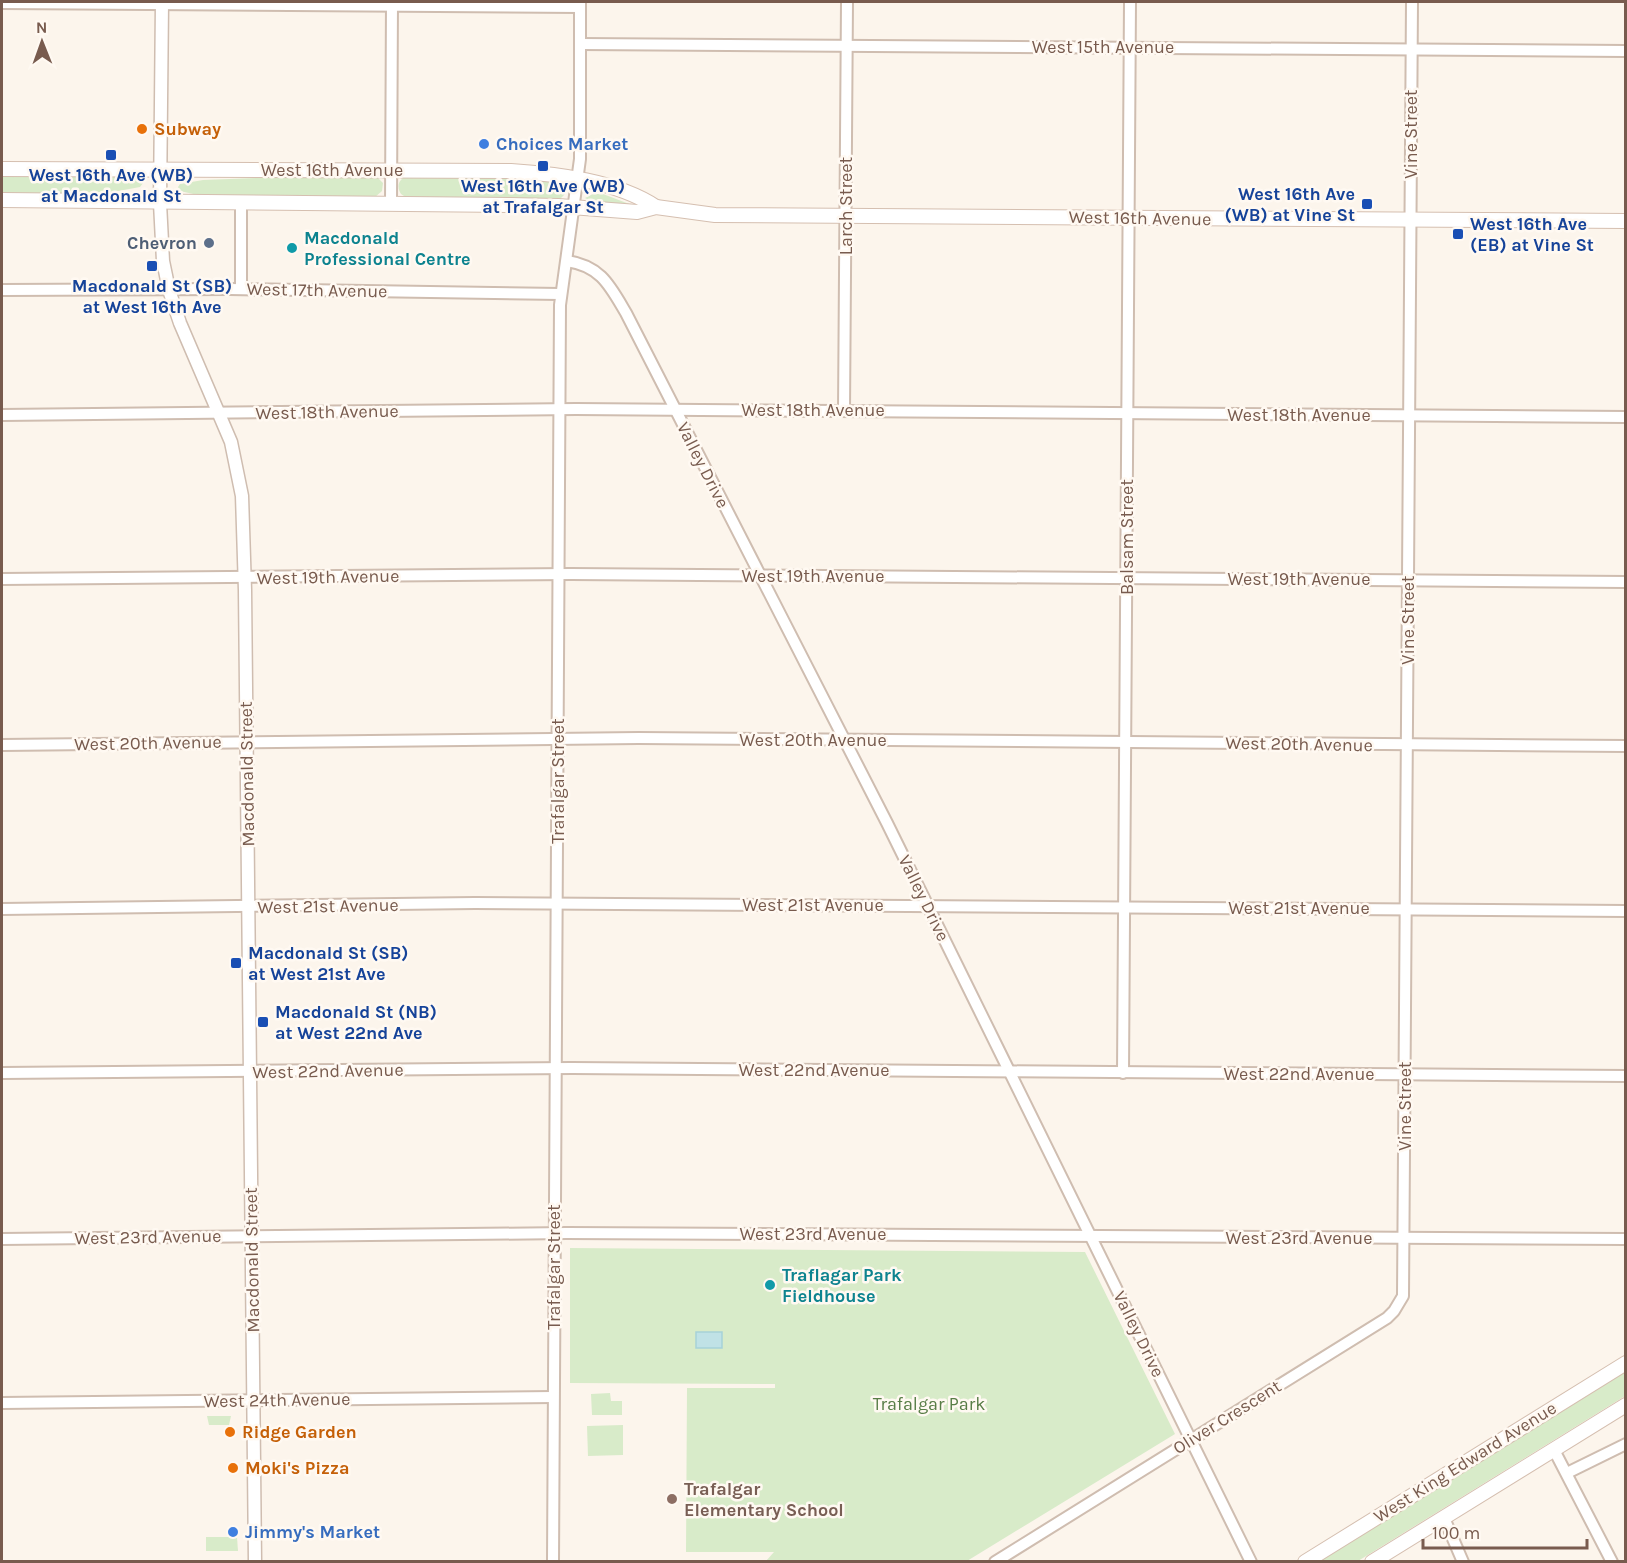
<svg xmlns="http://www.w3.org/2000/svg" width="1627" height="1563" font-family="Karla,sans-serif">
  <rect width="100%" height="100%" fill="#fcf5ec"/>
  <g fill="#d8ebc9">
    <polygon points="2,174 99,175 132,177 141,180 143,183 140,187 113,192 2,195"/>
    <polygon points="330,175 377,177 383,183 382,191 374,198 202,196 180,191 178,187 180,184 203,180"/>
    <path d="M 407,176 C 436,176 548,170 565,188 L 566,193 L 560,199 L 407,198 L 401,194 C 396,186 399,179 407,176 Z"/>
    <polygon points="593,194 603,194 632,205 591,201 585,198"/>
    <polygon points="570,1248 1085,1252 1175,1434 967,1561 766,1561 774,1552 686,1552 687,1388 775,1388 775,1384 570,1383"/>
    <polygon points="1625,1369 1625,1396 1358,1561 1315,1562"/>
    <polygon points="610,1393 611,1401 622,1401 622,1415 592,1415 591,1394"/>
    <polygon points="207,1416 231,1416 229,1425 209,1425"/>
    <polygon points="623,1425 623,1455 588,1456 587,1426"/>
    <polygon points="237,1537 238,1551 206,1551 206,1537"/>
  </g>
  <rect fill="#c0e2e6" stroke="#a6d2d8" stroke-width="1.5" x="696" y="1332" width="26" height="16"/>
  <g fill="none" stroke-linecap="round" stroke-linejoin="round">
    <g stroke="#cfbdb0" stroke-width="14">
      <g id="minor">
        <polyline points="2,3 580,7"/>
        <polyline points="580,44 1626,51"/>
        <polyline points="391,203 392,2"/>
        <path d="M 567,261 C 601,266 610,286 626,313 L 887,823 L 1251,1562"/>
        <polyline points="241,289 241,203"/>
        <polyline points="2,290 230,289 560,294"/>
        <polyline points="844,411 847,2"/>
        <polyline points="2,415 576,409 1626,417"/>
        <polyline points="2,579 571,574 1626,582"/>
        <polyline points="2,745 639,738 1626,746"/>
        <polyline points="2,909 475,903 1626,911"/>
        <polyline points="2,1073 572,1068 1626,1076"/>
        <polyline points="1123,1073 1130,2"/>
        <polyline points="2,1239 567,1233 1626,1239"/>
        <polyline points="2,1403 553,1397"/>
        <polyline points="1554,1450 1612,1562"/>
        <polyline points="1567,1473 1626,1444"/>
        <polyline points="1444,1518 1463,1562"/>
        <polyline points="553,1562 560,305 580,159 580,2"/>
        <polyline points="995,1562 1387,1318 1394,1311 1403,1296 1412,2"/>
      </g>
    </g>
    <g stroke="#cfbdb0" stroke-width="15">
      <polyline id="tertiary" points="162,2 160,203 163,261 169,290 180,323 231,442 242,496 245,590 255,1562"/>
    </g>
    <g stroke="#d5bfb0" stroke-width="16">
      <g id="secondary">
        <path d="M 2,169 L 511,171 C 557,174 617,181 656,207"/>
        <polyline points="2,200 509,205 558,206 637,212 656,207 715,215 1626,221"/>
        <polyline points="1305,1562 1626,1363"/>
        <polyline points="1372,1562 1626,1405"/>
      </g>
    </g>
    <use href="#minor" stroke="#fff" stroke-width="10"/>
    <use href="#tertiary" stroke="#fff" stroke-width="12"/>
    <use href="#secondary" stroke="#fff" stroke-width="14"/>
  </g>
  <g fill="#e8710a" stroke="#fff9f2" stroke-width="2">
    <circle cx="142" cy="129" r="6"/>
    <circle cx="230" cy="1432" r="6"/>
    <circle cx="233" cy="1468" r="6"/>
  </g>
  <g fill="#3f7fe0" stroke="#fff9f2" stroke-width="2">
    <circle cx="484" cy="144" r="6"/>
    <circle cx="233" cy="1532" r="6"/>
  </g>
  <g fill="#1a4fb4" stroke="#fff9f2" stroke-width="2">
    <rect x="105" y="149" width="12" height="12" rx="3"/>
    <rect x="537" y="160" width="12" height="12" rx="3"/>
    <rect x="1361" y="198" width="12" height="12" rx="3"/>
    <rect x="1452" y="228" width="12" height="12" rx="3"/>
    <rect x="146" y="260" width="12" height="12" rx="3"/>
    <rect x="230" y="957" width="12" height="12" rx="3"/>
    <rect x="257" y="1016" width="12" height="12" rx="3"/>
  </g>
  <circle fill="#5c6f8a" stroke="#fff9f2" stroke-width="2" cx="209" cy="243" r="6"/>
  <g fill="#0f9aa8" stroke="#fff9f2" stroke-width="2">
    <circle cx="292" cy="248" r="6"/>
    <circle cx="770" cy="1285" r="6"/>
  </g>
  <circle fill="#8d6e63" stroke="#fff9f2" stroke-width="2" cx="672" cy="1499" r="6"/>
  <g text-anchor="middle" stroke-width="5" stroke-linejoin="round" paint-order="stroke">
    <g font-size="18" fill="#785b4e" stroke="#fff9f2">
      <text x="1103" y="53">West 15th Avenue</text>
      <text transform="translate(1411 134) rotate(-90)" y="6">Vine Street</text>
      <text x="332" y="176">West 16th Avenue</text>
      <text transform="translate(846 206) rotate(-90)" y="6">Larch Street</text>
      <text transform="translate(1140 218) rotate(1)" y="6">West 16th Avenue</text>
      <text transform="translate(317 290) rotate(1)" y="6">West 17th Avenue</text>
      <text x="813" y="416">West 18th Avenue</text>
      <text transform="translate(327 412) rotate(-1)" y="6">West 18th Avenue</text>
      <text x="1299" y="421">West 18th Avenue</text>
      <text transform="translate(703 465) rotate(63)" y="6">Valley Drive</text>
      <text transform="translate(1127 537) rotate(-90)" y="6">Balsam Street</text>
      <text x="813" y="582">West 19th Avenue</text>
      <text transform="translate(328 577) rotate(-1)" y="6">West 19th Avenue</text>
      <text x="1299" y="585">West 19th Avenue</text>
      <text transform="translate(1408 620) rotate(-90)" y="6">Vine Street</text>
      <text x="813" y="746">West 20th Avenue</text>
      <text transform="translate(148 743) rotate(-1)" y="6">West 20th Avenue</text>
      <text transform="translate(1299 744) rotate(1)" y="6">West 20th Avenue</text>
      <text transform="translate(247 774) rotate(-91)" y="6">Macdonald Street</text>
      <text transform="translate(558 781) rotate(-90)" y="6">Trafalgar Street</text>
      <text transform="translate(924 898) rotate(64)" y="6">Valley Drive</text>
      <text x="813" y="911">West 21st Avenue</text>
      <text transform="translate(328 906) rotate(-1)" y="6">West 21st Avenue</text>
      <text x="1299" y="914">West 21st Avenue</text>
      <text x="814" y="1076">West 22nd Avenue</text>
      <text transform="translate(328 1071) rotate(-1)" y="6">West 22nd Avenue</text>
      <text x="1299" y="1080">West 22nd Avenue</text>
      <text transform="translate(1405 1106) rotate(-90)" y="6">Vine Street</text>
      <text x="813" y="1240">West 23rd Avenue</text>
      <text transform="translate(148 1237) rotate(-1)" y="6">West 23rd Avenue</text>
      <text x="1299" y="1244">West 23rd Avenue</text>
      <text transform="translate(252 1260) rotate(-91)" y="6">Macdonald Street</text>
      <text transform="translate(554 1267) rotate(-90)" y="6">Trafalgar Street</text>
      <text transform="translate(1139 1334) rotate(64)" y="6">Valley Drive</text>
      <text transform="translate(277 1400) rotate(-1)" y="6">West 24th Avenue</text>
      <text transform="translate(1227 1417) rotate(-32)" y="6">Oliver Crescent</text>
      <text transform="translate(1465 1462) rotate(-32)" y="6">West King Edward Avenue</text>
    </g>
    <g font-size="18" font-weight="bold" fill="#c56008" stroke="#fff9f2" text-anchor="start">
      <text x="154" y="135">Subway</text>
      <text x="242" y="1438">Ridge Garden</text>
      <text x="245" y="1474">Moki's Pizza</text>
    </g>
    <g font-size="18" font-weight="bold" fill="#366cbe" stroke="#fff9f2" text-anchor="start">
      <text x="496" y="150">Choices Market</text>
      <text x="245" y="1538">Jimmy's Market</text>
    </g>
    <g font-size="18" font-weight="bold" fill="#164399" stroke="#fff9f2">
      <text x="111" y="181">West 16th Ave (WB)<tspan x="111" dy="21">at Macdonald St</tspan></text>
      <text x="543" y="192">West 16th Ave (WB)<tspan x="543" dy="21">at Trafalgar St</tspan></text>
      <text x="1355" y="200" text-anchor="end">West 16th Ave<tspan x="1355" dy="21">(WB) at Vine St</tspan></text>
      <text x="1470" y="230" text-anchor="start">West 16th Ave<tspan x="1470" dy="21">(EB) at Vine St</tspan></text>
      <text x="152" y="292">Macdonald St (SB)<tspan x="152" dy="21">at West 16th Ave</tspan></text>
      <text x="248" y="959" text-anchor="start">Macdonald St (SB)<tspan x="248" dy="21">at West 21st Ave</tspan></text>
      <text x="275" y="1018" text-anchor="start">Macdonald St (NB)<tspan x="275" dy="21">at West 22nd Ave</tspan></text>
    </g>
    <g font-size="18" font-weight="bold" fill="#0d838f" stroke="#fff9f2" text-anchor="start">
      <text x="304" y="244">Macdonald<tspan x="304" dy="21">Professional Centre</tspan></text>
      <text x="782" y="1281">Traflagar Park<tspan x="782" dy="21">Fieldhouse</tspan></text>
    </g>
    <g font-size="18" font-weight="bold" fill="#4e5e75" stroke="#fff9f2" text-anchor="end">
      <text x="197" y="249">Chevron</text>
    </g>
    <g font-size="18" fill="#587d46" stroke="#fff9f2">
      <text x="929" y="1410">Trafalgar Park</text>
    </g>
    <g font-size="18" font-weight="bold" fill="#785e54" stroke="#fff9f2" text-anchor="start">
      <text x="684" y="1495">Trafalgar<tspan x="684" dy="21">Elementary School</tspan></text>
    </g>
  </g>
  <rect width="1627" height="1563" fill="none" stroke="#785b4e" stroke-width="6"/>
  <g transform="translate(42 42) rotate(359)" stroke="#fff9f2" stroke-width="4.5" paint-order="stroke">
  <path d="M0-4.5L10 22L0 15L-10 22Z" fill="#785b4e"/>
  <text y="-9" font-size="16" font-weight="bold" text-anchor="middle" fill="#785b4e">N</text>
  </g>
  <path d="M1423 1539v9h164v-9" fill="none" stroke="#785b4e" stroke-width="3"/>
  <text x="1432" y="1539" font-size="18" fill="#785b4e" stroke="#fff9f2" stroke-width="4.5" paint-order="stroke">100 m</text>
</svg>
